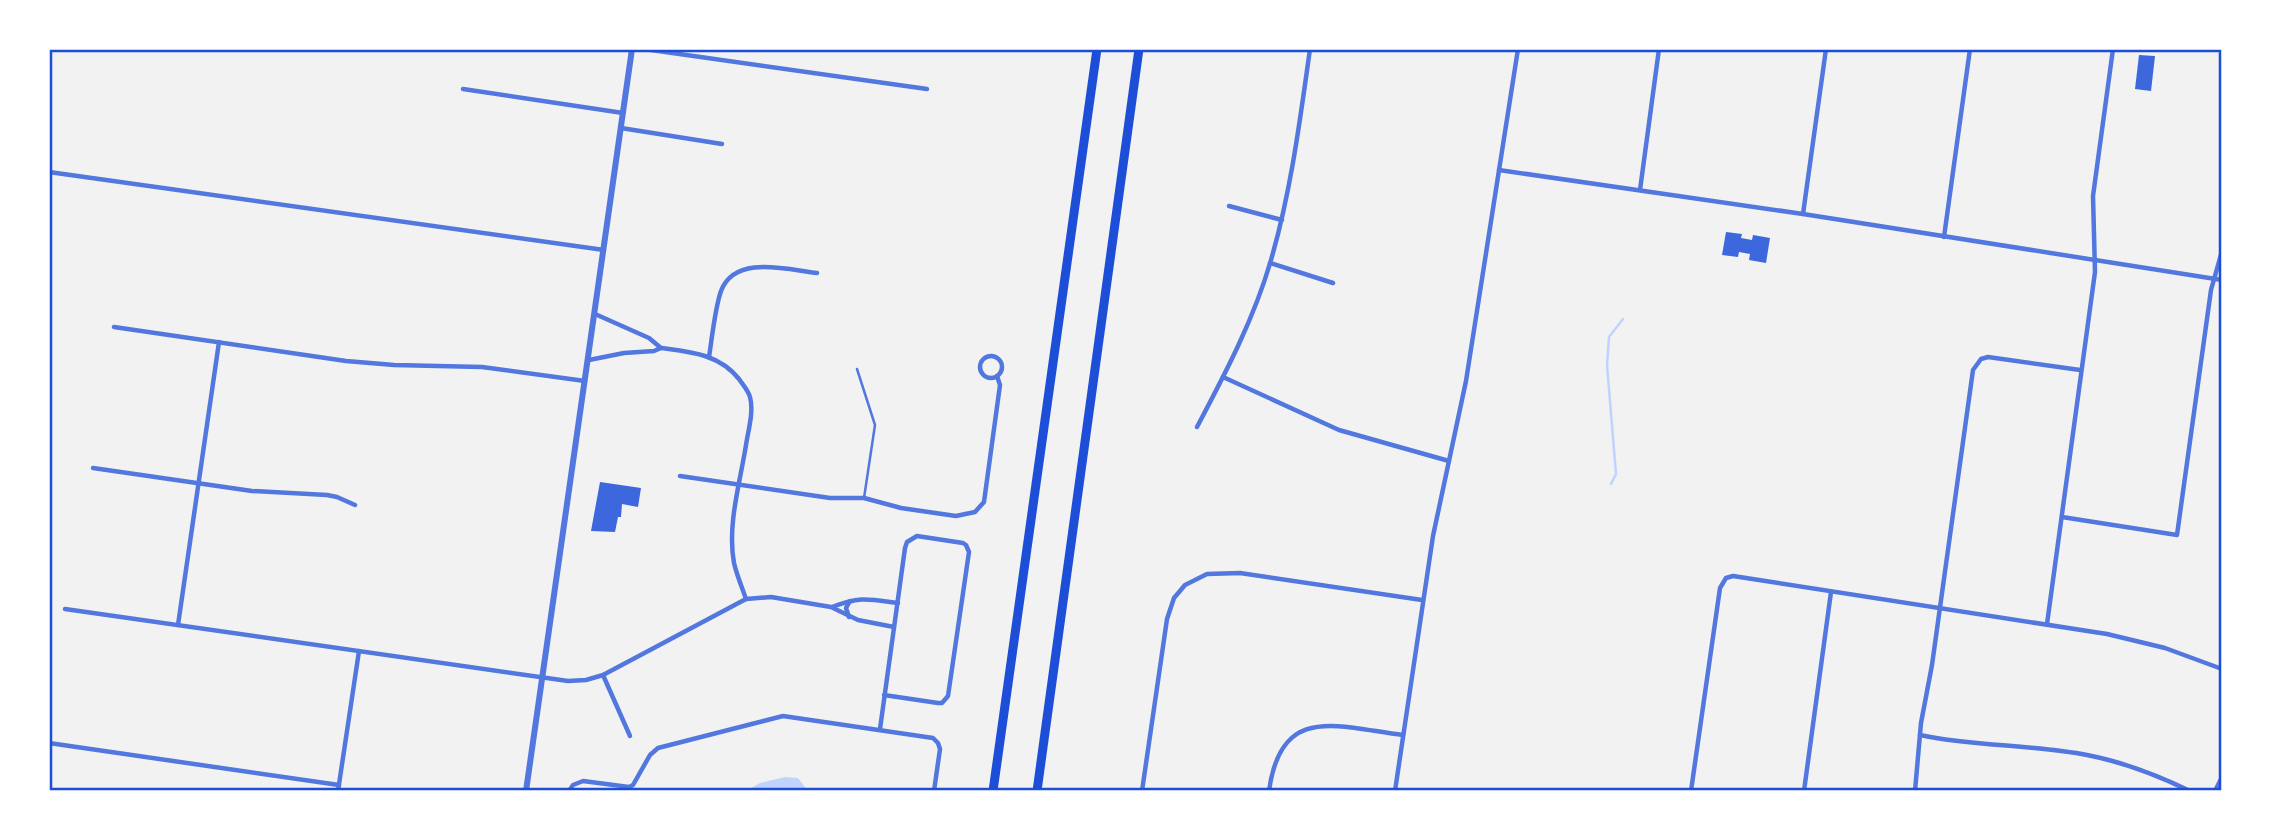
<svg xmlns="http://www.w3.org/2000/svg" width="2271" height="840" font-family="'Roboto Condensed',sans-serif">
  <rect width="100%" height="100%" fill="#f2f2f2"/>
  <polygon fill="#bfd3fe" points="785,777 798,778 808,791 746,791 760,783"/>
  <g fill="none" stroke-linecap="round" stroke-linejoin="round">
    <polyline stroke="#bfd3fe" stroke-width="2.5" points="1611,484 1616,474 1607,365 1609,337 1623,319"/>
  </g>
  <g fill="#3d67dc">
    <polygon points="2139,55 2155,56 2151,91 2135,89"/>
    <polygon points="1726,232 1742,234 1741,238 1752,240 1753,235 1770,238 1766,263 1749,260 1750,254 1739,252 1738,257 1722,255"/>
    <polygon points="600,482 641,488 638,507 622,504 621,517 618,517 615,532 591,531"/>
  </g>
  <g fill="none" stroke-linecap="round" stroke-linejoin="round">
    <polyline stroke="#5277de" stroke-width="2.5" points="857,369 875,425 864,498"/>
    <g stroke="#5277de" stroke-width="4.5">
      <polyline points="644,49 927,89"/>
      <polyline points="463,89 623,113"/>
      <polyline points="621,128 722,144"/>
      <polyline points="1499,170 1803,214 2222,280"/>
      <polyline points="49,172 604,250"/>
      <polyline points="1640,190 1659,49"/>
      <polyline points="1229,206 1282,220"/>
      <polyline points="1803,214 1826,49"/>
      <polyline points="1944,237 1970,49"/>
      <polyline points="1270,263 1333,283"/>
      <polyline points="114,327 346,361 394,365 482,367 585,381"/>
      <path d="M 661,348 C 691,352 719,354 739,379 C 743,385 748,390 750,397 C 754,412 748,431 746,445 C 740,483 727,525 734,563 C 737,576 742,587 746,599"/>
      <circle cx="991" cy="367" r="11"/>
      <path d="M 709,357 C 712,338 715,308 721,291 C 735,254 788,270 817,273"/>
      <polyline points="589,360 624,353 654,351 661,348 649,338 595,314"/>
      <polyline points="1223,377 1339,430 1449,461"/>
      <path d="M 1197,427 C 1225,374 1254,319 1271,260 C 1291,191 1300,120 1310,49"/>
      <polyline points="93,468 252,491 327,495 337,497 355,505"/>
      <polyline points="680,476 830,498 864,498 901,508 956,516 975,512 984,502 1000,385 997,376"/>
      <polyline points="2062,517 2177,535 2211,290 2222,251"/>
      <path d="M 832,607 C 861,596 868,599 898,603"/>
      <polyline points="65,609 568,681 586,680 603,675 746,599 771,597 831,607 858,620 894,627"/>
      <polyline points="849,617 846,608 850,601"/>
      <polyline points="2047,624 2095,272 2093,196 2113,49"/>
      <polyline points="178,625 219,342"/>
      <polyline points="603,675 630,736"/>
      <path d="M 880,729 C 888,669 897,609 905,548 L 907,542 L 917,536 L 963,543 L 966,545 L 969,552 L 948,696 L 942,703 L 938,703 L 884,695"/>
      <path d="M 1920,735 C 1975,747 2032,744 2087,755 C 2123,762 2157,775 2190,791"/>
      <polyline points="49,743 339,785"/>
      <polyline points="338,791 359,651"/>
      <polyline points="569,791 573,785 583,781 629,787 633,785 650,755 658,748 783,716 933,738 938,743 940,749 934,791"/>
      <polyline points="1142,791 1167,619 1174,598 1185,585 1207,574 1240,573 1422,600"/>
      <path d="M 1269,791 C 1281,703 1338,727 1403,735"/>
      <polyline points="1395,791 1433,536 1466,381 1518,49"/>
      <polyline points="1691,791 1720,588 1726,578 1733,576 1759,580 2107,634 2165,648 2222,669"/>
      <polyline points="1804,791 1831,592"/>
      <polyline points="1915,791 1921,723 1932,665 1973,370 1981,359 1988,357 2080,370"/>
      <polyline points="2215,791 2222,777"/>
    </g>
    <polyline stroke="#5277de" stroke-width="6" points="526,791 632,49"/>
    <g stroke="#1d4ed8" stroke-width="9">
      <polyline points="993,791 1097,49"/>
      <polyline points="1037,791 1139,49"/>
    </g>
  </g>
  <rect width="2271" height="840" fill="none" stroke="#ffffff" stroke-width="102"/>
  <rect x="51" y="51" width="2169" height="738" fill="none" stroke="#1d4ed8" stroke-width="2.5"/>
</svg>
